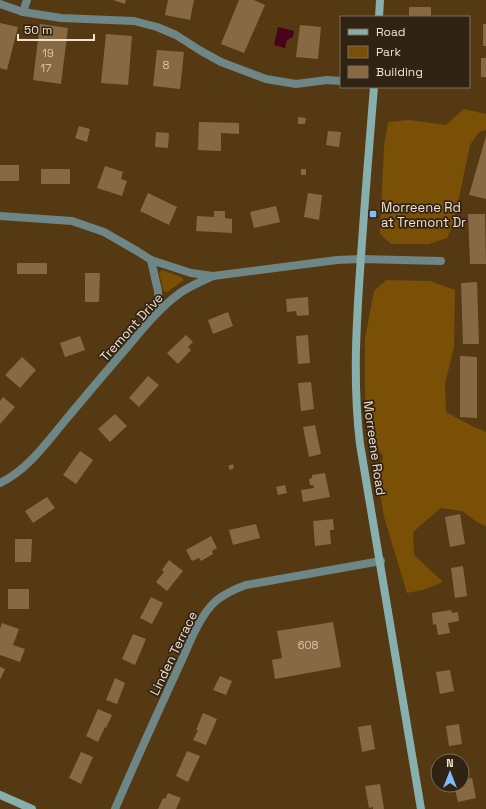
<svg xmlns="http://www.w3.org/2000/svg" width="486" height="809" font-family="'Space Grotesk',sans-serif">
  <rect width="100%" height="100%" fill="#543913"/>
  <g fill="#7a4f06">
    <polygon points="464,109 486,114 486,130 479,132 470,145 454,222 447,238 429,244 391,244 380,234 384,146 388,122 409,120 446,125"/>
    <polygon points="162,270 181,277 184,280 167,292 164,292 159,273"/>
    <polygon points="386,280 430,281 455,290 454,347 445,384 446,412 472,426 486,432 486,526 477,522 462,511 441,508 413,532 414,555 443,582 423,590 407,593 384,517 378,481 383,456 375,445 365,397 365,338 374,291"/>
  </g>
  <polygon fill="#4a0317" points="278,27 294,31 293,37 287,40 285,48 274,45"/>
  <g fill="#876a44">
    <polygon points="113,0 126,0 125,4"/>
    <polygon points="168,0 194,0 190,20 165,15"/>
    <polygon points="239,0 254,0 265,5 244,53 221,44"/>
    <rect x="409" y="7" width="22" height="10"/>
    <polygon points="0,23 18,27 7,70 0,68"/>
    <polygon points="40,24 68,28 61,84 33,80"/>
    <rect x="483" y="24" width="3" height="22"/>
    <polygon points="300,25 321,27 318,59 296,57"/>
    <polygon points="106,34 132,36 128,85 101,83"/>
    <polygon points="157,50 184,52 180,89 153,86"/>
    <rect x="481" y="58" width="5" height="19"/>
    <polygon points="298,117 306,118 305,124 298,124"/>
    <polygon points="199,122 239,123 239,134 221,133 221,151 198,150"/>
    <polygon points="79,126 90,129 87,142 75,138"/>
    <polygon points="328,131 341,132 339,147 326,145"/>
    <polygon points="156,132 169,133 168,148 155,147"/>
    <polygon points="486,136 486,199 469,195"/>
    <rect x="0" y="165" width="19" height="16"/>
    <polygon points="105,166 123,172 121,179 127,181 122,196 97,188"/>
    <rect x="41" y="169" width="29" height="15"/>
    <rect x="301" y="169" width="5" height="6"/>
    <polygon points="148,193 177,207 169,225 140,211"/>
    <polygon points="308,193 322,195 319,220 304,217"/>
    <polygon points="276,206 280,222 254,228 250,212"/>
    <polygon points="214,211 225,211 225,218 232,219 232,233 196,231 197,216 214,217"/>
    <polygon points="468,214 485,214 486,264 470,264"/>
    <rect x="17" y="263" width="30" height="11"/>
    <polygon points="85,273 100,273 99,302 85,302"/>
    <polygon points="477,282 479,344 463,344 461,283"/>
    <polygon points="308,297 309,315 297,316 296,311 287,312 286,299"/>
    <polygon points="228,312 233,326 213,334 208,320"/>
    <polygon points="186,335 193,342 188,347 191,350 178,364 167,353"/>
    <polygon points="308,335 310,363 298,364 296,336"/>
    <polygon points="80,336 85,350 65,357 60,343"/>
    <polygon points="460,356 477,357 477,418 460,417"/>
    <polygon points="22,357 36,370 20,388 5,375"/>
    <polygon points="148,376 159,385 139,407 129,398"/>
    <polygon points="311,382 314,409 301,411 298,383"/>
    <polygon points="3,397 15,407 0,424 0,401"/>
    <polygon points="115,414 127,426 110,442 98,429"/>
    <polygon points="315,425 321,454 309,457 303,427"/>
    <polygon points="80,451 93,460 76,484 63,475"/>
    <polygon points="233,464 234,468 230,470 228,466"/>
    <polygon points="325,473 330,497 303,502 301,490 314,488 313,485 310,485 309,479 312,478 312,475"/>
    <polygon points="285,485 287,493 278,495 276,487"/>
    <polygon points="47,497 55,508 33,523 25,511"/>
    <polygon points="460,514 465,544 450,547 445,517"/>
    <polygon points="333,519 334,530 330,530 331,544 315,546 313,521"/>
    <polygon points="256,524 260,538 233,545 229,530"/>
    <polygon points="211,536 217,548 212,551 213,554 201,561 199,558 192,561 186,550"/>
    <polygon points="15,539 32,539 31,562 15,562"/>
    <polygon points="169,560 183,571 167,591 156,582 164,572 162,570"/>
    <polygon points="463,566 467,596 455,598 451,568"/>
    <rect x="8" y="589" width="21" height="20"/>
    <polygon points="151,597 163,603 152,624 140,618"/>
    <polygon points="451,610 452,613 458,612 459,621 448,623 450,633 438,635 436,624 433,625 432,613"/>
    <polygon points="333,622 341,667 275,679 272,660 282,658 277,631"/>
    <polygon points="2,623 19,629 13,645 25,649 20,662 0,655 0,629"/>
    <polygon points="133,634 146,639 135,665 122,659"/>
    <polygon points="0,667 5,669 0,680"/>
    <polygon points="450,670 454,691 440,694 436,672"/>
    <polygon points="220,676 232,681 226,695 213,690"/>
    <polygon points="115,678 125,683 117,704 106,700"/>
    <polygon points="98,709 112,715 106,728 105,727 98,742 86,736"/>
    <polygon points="203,713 217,719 206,745 193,740 198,730 196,730"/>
    <polygon points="459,724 462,744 449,746 446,726"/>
    <polygon points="371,725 375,749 362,752 358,727"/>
    <polygon points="187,751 200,756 188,782 176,776"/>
    <polygon points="81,752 93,757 81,784 69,778"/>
    <polygon points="466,773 467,779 472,778 476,798 458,802 454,785 462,785 462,774"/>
    <polygon points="380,784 384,809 373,809 373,807 369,808 365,786"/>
    <polygon points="168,793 181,798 176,809 158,809 163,798 165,799"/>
  </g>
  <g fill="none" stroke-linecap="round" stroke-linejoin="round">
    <g stroke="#6e8786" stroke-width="8">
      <polyline points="0,4 23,12 61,18 134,21 157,27 176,35 201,51 221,62 266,79 296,84 327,80 341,81"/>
      <polyline points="23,12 27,0"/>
      <polyline points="0,216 72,221 104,232 137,251 151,260 191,273 213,276"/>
      <polyline points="151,260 158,291 159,311"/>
      <path d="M 0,483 C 26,471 45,445 63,423 C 83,399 103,375 124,351 C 141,331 158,309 180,293 C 190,286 202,281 213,276 L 337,260 L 361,259 L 441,261"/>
      <path d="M 115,809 C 136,760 158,712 180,664 C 189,645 196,624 210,607 C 219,596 232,590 246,585 L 381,561"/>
    </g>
    <g stroke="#86afad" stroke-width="8">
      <polyline points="379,17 380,0"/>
      <path d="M 374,87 C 369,148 364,210 360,271 C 356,329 353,386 360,444 L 421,809"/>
      <polyline points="0,795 32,809"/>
    </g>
  </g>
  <rect fill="#85bbfb" stroke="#302314" stroke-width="1.5" x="369" y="210" width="8" height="8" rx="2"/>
  <g text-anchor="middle" stroke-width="3.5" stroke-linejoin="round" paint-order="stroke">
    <g font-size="11" fill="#d7c3ab">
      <text x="48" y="57">19</text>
      <text x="166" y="69">8</text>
      <text x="46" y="72">17</text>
      <text x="308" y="649">608</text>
    </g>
    <g font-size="13" fill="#f2e1cd" stroke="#302314" text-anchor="start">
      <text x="381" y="212">Morreene Rd<tspan x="381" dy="15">at Tremont Dr</tspan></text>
    </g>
    <g font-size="13" fill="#f2e1cd" stroke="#302314">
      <text transform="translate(131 327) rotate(-48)" y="5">Tremont Drive</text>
      <text transform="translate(375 448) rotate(82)" y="5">Morreene Road</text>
      <text transform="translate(173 653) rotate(-64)" y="5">Linden Terrace</text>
    </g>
  </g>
  <rect x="340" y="16" width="130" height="72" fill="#302314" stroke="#7e6f5e"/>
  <rect x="348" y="29" width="20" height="6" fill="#86afad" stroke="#7e6f5e"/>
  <text x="376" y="36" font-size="12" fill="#f2e1cd">Road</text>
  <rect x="348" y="46" width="20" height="12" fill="#7a4f06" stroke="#7e6f5e"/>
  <text x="376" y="56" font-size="12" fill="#f2e1cd">Park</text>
  <rect x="348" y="66" width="20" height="12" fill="#876a44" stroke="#7e6f5e"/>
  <text x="376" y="76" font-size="12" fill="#f2e1cd">Building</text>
  <g transform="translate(450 773)"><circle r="19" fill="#302314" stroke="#7e6f5e"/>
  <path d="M0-3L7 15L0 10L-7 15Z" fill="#85bbfb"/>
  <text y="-6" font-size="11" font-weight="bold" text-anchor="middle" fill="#f2e1cd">N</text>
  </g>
  <path d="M18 34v6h76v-6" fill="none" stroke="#f2e1cd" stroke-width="2"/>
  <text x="24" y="34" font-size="12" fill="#f2e1cd" stroke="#302314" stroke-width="3" paint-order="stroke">50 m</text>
</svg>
